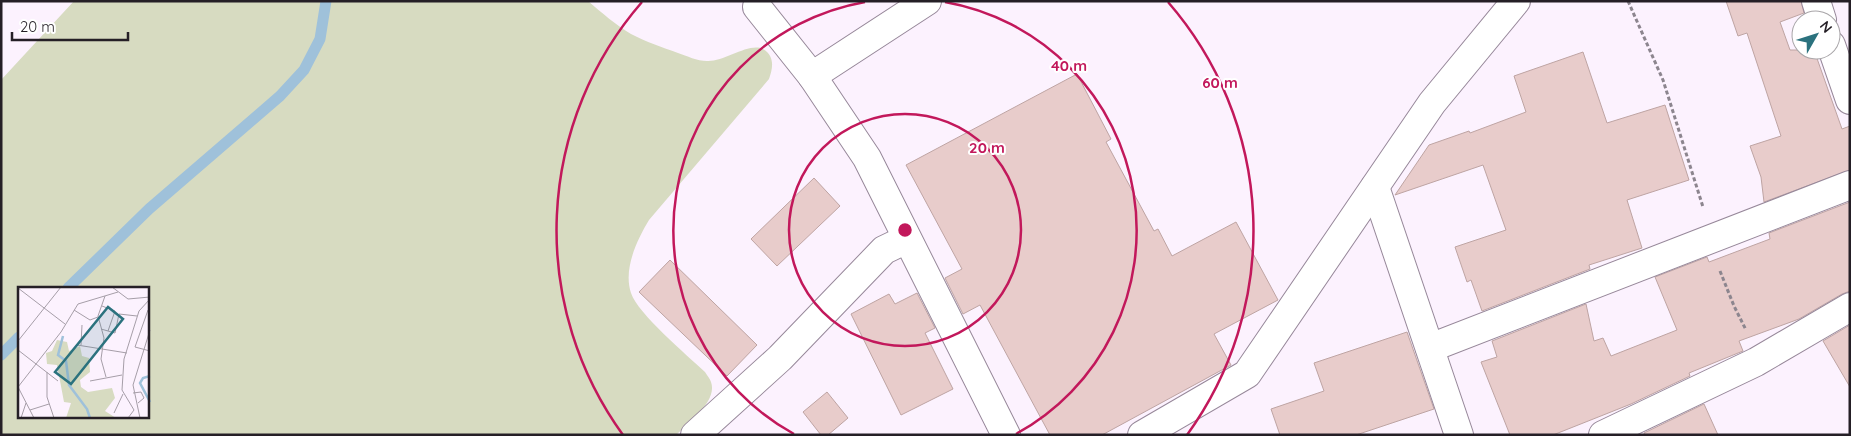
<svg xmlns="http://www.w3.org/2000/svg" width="1851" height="436" font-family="Quicksand,sans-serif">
  <rect width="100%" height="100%" fill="#fcf2fe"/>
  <path fill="#d7dbc1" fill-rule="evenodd" d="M 74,1 L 588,1 C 602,13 616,25 631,34 C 646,42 662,47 678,53 C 687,56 697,61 707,61 C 724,62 749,42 763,49 C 775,56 773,68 769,79 L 649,220 C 637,240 623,269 631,293 C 638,314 687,355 705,372 C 707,375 710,379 711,382 C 718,401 688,423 676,435 L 1,435 L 1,80 ZM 19,288 L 148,288 L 148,417 L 19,417 Z"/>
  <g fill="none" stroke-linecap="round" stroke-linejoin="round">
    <g stroke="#9fc1da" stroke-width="11">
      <polyline points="68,288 149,209 280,96 304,70 320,39 326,1"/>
      <polyline points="1,355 19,337"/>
    </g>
  </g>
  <g fill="#e8cccb" stroke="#bea4a3">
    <polygon points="1726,1 1801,1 1804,13 1780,22 1790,50 1814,50 1842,129 1850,126 1850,170 1764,202 1761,177 1750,146 1781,136 1747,33 1738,36"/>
    <polygon points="1583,52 1607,123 1665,105 1689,180 1627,200 1642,248 1589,265 1590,269 1482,311 1471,280 1467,282 1455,247 1506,230 1483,165 1395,195 1429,145 1469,131 1470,133 1526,112 1514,76"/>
    <polygon points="1077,74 1111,139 1106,142 1154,231 1158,229 1172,256 1236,222 1278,300 1214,334 1231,365 1102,435 1050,435 980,305 963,314 945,278 962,269 906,165"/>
    <polygon points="814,178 840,206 777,266 751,239"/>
    <polygon points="1850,202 1850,291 1842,294 1799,319 1739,341 1743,351 1689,373 1690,376 1631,404 1553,435 1510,435 1481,362 1497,357 1492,341 1586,304 1594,341 1603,338 1611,356 1677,330 1655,277 1707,257 1709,262 1770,239 1769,233"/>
    <polygon points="670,260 757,345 727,376 639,292"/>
    <polygon points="917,293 935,328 925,333 953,389 901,415 851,314 889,294 895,304"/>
    <polygon points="1850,325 1850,387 1823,341"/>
    <polygon points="1407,332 1434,409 1356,435 1280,435 1271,409 1324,391 1314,363"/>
    <polygon points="827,392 848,418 828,435 821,435 803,412"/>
    <polygon points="1704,404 1718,435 1645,435 1644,433"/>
  </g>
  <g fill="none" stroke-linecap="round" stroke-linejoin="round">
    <g stroke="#97889a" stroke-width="30">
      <g id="street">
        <polyline points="1816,1 1822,20"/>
        <polyline points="757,7 812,76 867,158 1006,435"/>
        <polyline points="1831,45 1850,100"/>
        <polyline points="812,76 927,1"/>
        <polyline points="1375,187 1459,435"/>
        <polyline points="1430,348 1850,185"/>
        <polyline points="695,435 780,358 884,250 907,239"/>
        <polyline points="1142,435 1247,374 1432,103 1516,1"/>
        <polyline points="1603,435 1756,362 1850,307"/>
      </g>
    </g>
    <g stroke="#8c858e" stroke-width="3" stroke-dasharray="4 2.5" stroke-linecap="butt">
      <polyline points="1628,1 1663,80 1703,207"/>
      <polyline points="1720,271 1734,306 1746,330"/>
    </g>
    <use href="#street" stroke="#fff" stroke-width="28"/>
  </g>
  <g fill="none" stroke="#c2185b" stroke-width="2.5">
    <circle cx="905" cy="230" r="116"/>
    <path d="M794 434A232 232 0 0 1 865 2M945 2A232 232 0 0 1 1016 434"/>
    <path d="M623 435A348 348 0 0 1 642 2M1168 2A348 348 0 0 1 1187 435"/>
  </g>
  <g transform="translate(18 287)">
    <rect width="131" height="131" fill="#fcf2fe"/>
    <path d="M 39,53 L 49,55 L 51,64 L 62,59 L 64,69 L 71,71 L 72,85 L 62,93 L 63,100 L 70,105 L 94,101 L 97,111 L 87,124 L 98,131 L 48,131 L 53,116 L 46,115 L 39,78 L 29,77 L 28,66 L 34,64 Z" fill="#d7dbc1"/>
    <path fill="none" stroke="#9fc1da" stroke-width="2.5" d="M 45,49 L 40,68 L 48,74 L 51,98 L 69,122 L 72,131M 132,89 L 125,91 L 122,96 L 132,115"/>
    <path fill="none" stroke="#a69ea8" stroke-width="1" d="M 94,0 L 110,12 L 132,10M 0,1 L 47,37M 87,9 L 80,29 L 86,51 L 83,72 L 88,90M 84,19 L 97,24 L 90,44M 56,23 L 72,33 L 80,30M 130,23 L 117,60 L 132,64M 83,42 L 97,46 L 101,27 L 119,29M 0,54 L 43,0M 59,58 L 109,66M 63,58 L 64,38M 0,63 L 40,94M 29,85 L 29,110 L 36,131M 72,94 L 104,88M 0,100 L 43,45 L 60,17 L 100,5M 0,100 L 16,131M 115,106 L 123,105 L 126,111 L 120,116M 12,123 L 31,117M 96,126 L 105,107M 3,131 L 8,116M 110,131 L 116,123 L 104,103 L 106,72 L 121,24 L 132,12M 122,131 L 115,98 L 132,43"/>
    <path fill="#2b727e" fill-opacity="0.15" stroke="#2b727e" stroke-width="2.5" d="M 90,20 L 105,32 L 53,97 L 37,85 Z"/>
    <rect width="131" height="131" fill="none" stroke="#251f26" stroke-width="2.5"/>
  </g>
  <circle cx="905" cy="230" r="8" fill="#c2185b" stroke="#fff" stroke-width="2.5"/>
  <g font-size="15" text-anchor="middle" font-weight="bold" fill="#c2185b" stroke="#fff" stroke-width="4" stroke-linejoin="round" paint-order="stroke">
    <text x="1069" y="71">40 m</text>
    <text x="1220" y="88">60 m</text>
    <text x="987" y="153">20 m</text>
  </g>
  <rect width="1851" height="436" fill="none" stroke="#251f26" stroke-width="5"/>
  <g transform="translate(1816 35) rotate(51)"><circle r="24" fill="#ffffff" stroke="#a8a5a8"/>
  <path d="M0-4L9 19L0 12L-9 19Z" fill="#2b727e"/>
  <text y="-8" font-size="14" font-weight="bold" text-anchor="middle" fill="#251f26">N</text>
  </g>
  <path d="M12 32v8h116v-8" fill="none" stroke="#251f26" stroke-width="2.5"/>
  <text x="20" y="32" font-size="15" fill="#251f26" stroke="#ffffff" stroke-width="4" paint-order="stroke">20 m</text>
</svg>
